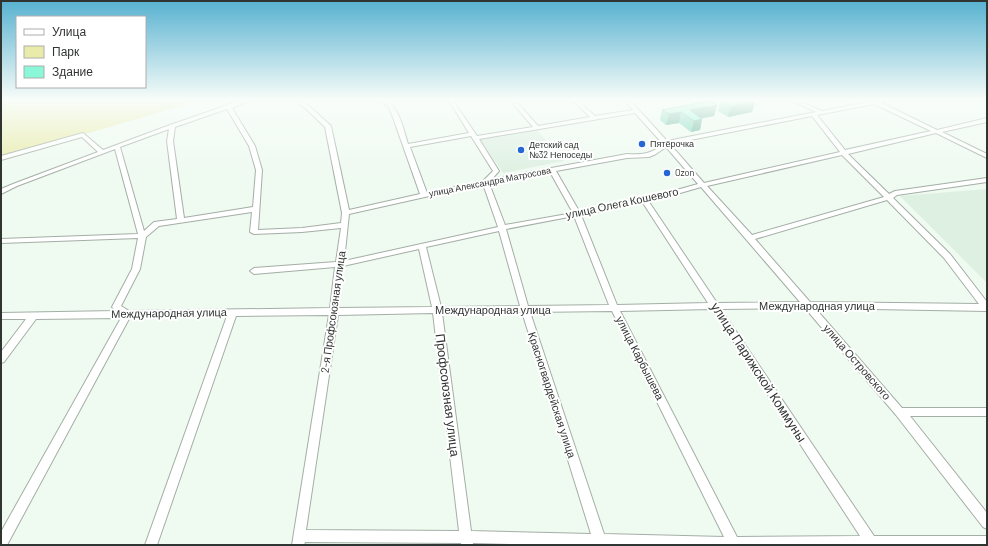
<svg xmlns="http://www.w3.org/2000/svg" width="988" height="546" font-family="Barlow,sans-serif">
  <rect width="100%" height="100%" fill="#effaf1"/>
  <g fill="#def0e2">
    <polygon points="536,129 564,161 503,173 480,139"/>
    <polygon points="987,189 987,283 900,196"/>
  </g>
  <polygon fill="#e9ebaa" points="1,99 205,99 41,147 1,157"/>
  <g fill="none" stroke-linecap="round" stroke-linejoin="round">
    <g stroke="#a4aea6" stroke-width="2">
      <path id="minor" d="M 247,99 L 255,99 L 232,108 L 255,146 L 262,170 L 258,230 L 302,228 L 341,223 L 342,213 L 325,127 L 305,108 L 290,99 L 296,99 L 309,106 L 331,126 L 349,210 L 420,194 L 391,112 L 388,106 L 378,99 C 398,99 403,128 408,144 L 469,133 L 448,99 L 452,99 L 477,136 L 533,127 L 509,99 L 514,99 L 538,126 L 590,117 L 571,99 L 576,99 L 595,116 L 633,110 L 623,99 L 629,99 L 667,141 L 816,112 L 788,99 L 794,99 L 822,111 L 883,99 L 892,99 L 892,100 L 880,102 L 937,130 L 987,118 L 987,122 L 942,132 L 987,154 L 987,158 L 936,133 L 848,154 L 889,194 L 895,191 L 987,178 L 987,182 L 897,195 L 893,198 L 950,254 L 987,302 L 987,311 L 815,308 L 902,408 L 987,408 L 987,416 L 910,416 L 987,513 L 987,529 L 983,527 L 896,415 L 805,308 L 721,309 L 874,536 L 987,536 L 987,545 L 548,545 L 473,543 L 473,545 L 461,545 L 461,543 L 305,542 L 304,545 L 292,545 L 329,315 L 236,316 L 157,545 L 145,545 L 227,316 L 130,317 L 7,545 L 1,545 L 1,532 L 121,318 L 36,319 L 4,362 L 1,363 L 1,352 L 26,319 L 1,319 L 1,313 L 116,311 L 112,307 L 132,269 L 138,238 L 1,243 L 1,239 L 138,234 L 115,149 L 17,186 L 1,194 L 1,189 L 13,184 L 98,152 L 82,137 L 1,160 L 1,156 L 83,133 L 103,150 L 170,125 L 225,106 L 226,105 ZM 874,104 L 931,131 L 845,150 L 817,115 ZM 227,109 L 249,146 L 256,170 L 253,207 L 184,218 L 173,141 L 175,127 ZM 635,113 L 663,144 C 652,154 641,155 627,154 L 492,179 L 499,171 L 479,139 ZM 812,116 L 840,152 L 704,183 L 670,144 ZM 169,129 L 167,141 L 177,219 L 154,222 L 144,231 L 120,147 ZM 471,136 L 493,171 L 483,181 L 427,193 L 410,147 ZM 666,147 L 698,184 L 644,199 L 579,211 L 556,171 L 627,158 L 649,157 L 656,154 ZM 842,155 L 884,197 L 752,235 L 707,186 ZM 550,172 L 573,213 L 505,225 L 489,183 ZM 483,184 L 498,227 L 344,261 L 349,214 ZM 701,187 L 800,302 L 717,303 L 649,202 ZM 887,200 L 944,258 L 979,304 L 810,302 L 755,239 ZM 643,203 L 708,303 L 617,305 L 581,215 ZM 252,212 L 250,232 L 254,234 L 302,232 L 341,228 L 336,262 L 254,268 L 250,271 L 254,274 L 335,267 L 330,308 L 129,311 L 121,306 L 140,269 L 146,237 L 159,226 ZM 574,216 L 609,305 L 528,306 L 506,229 ZM 499,231 L 520,306 L 441,307 L 426,247 ZM 419,249 L 432,307 L 338,308 L 343,266 ZM 712,309 L 860,536 L 737,537 L 620,311 ZM 612,311 L 724,537 L 604,534 L 530,312 ZM 522,312 L 591,534 L 471,531 L 442,313 ZM 433,313 L 459,531 L 306,530 L 338,315 Z"/>
    </g>
    <use href="#minor" fill="#fff" fill-rule="evenodd"/>
  </g>
  <g fill="#76d4ba">
    <polygon points="721,100 755,102 752,112 728,117 718,111"/>
    <polygon points="717,105 714,116 701,118 702,119 700,130 691,132 679,123 666,125 660,120 662,110"/>
  </g>
  <g fill="#60ad97">
    <polygon points="755,102 752,112 728,117 731,106"/>
    <polygon points="717,105 714,116 693,120 690,110"/>
    <polygon points="681,112 679,123 666,125 669,114"/>
    <polygon points="702,119 700,130 691,132 694,121"/>
  </g>
  <g fill="#89f7d8" stroke="#60ad97">
    <polygon points="729,99 751,99 755,102 731,106 721,100"/>
    <polygon points="710,101 717,105 690,110 702,119 694,121 681,112 669,114 662,110"/>
  </g>
  <linearGradient id="sky" x2="0" y2="1"><stop stop-color="#56b1d0"/><stop offset="0.57" stop-color="#f8fdf9"/><stop offset="1" stop-color="#f8fdf9" stop-opacity="0"/></linearGradient>
  <rect width="988" height="175" fill="url(#sky)"/>
  <g fill="#2568d4" stroke="#fff" stroke-width="1.5">
    <circle cx="642" cy="144" r="4"/>
    <circle cx="521" cy="150" r="4"/>
    <circle cx="667" cy="173" r="4"/>
  </g>
  <g text-anchor="middle" stroke-width="4" stroke-linejoin="round" paint-order="stroke">
    <g font-size="9" fill="#313532" stroke="#fff" text-anchor="start">
      <text x="650" y="147">Пятёрочка</text>
      <text x="529" y="148">Детский сад<tspan x="529" dy="10">№32 Непоседы</tspan></text>
      <text x="675" y="176">Ozon</text>
    </g>
    <g font-size="9" fill="#313532" stroke="#fff">
      <text transform="translate(490 182) rotate(-11)" y="3">улица Александра Матросова</text>
    </g>
    <g font-size="11" fill="#313532" stroke="#fff">
      <text transform="translate(622 203) rotate(-12)" y="4">улица Олега Кошевого</text>
      <text x="817" y="310">Международная улица</text>
      <text x="493" y="314">Международная улица</text>
      <text transform="translate(333 312) rotate(-82)" y="4">2-я Профсоюзная улица</text>
      <text transform="translate(169 313) rotate(-1)" y="4">Международная улица</text>
      <text transform="translate(640 358) rotate(63)" y="4">улица Карбышева</text>
      <text transform="translate(857 362) rotate(49)" y="4">улица Островского</text>
      <text transform="translate(552 395) rotate(72)" y="4">Красногвардейская улица</text>
    </g>
    <g font-size="13" fill="#313532" stroke="#fff">
      <text transform="translate(759 372) rotate(57)" y="5">улица Парижской Коммуны</text>
      <text transform="translate(448 395) rotate(83)" y="5">Профсоюзная улица</text>
    </g>
  </g>
  <rect width="988" height="546" fill="none" stroke="#313532" stroke-width="4"/>
  <rect x="16" y="16" width="130" height="72" fill="#ffffff" stroke="#adaead"/>
  <rect x="24" y="29" width="20" height="6" fill="#ffffff" stroke="#adaead"/>
  <text x="52" y="36" font-size="12" fill="#313532">Улица</text>
  <rect x="24" y="46" width="20" height="12" fill="#e9ebaa" stroke="#adaead"/>
  <text x="52" y="56" font-size="12" fill="#313532">Парк</text>
  <rect x="24" y="66" width="20" height="12" fill="#89f7d8" stroke="#adaead"/>
  <text x="52" y="76" font-size="12" fill="#313532">Здание</text>
</svg>
